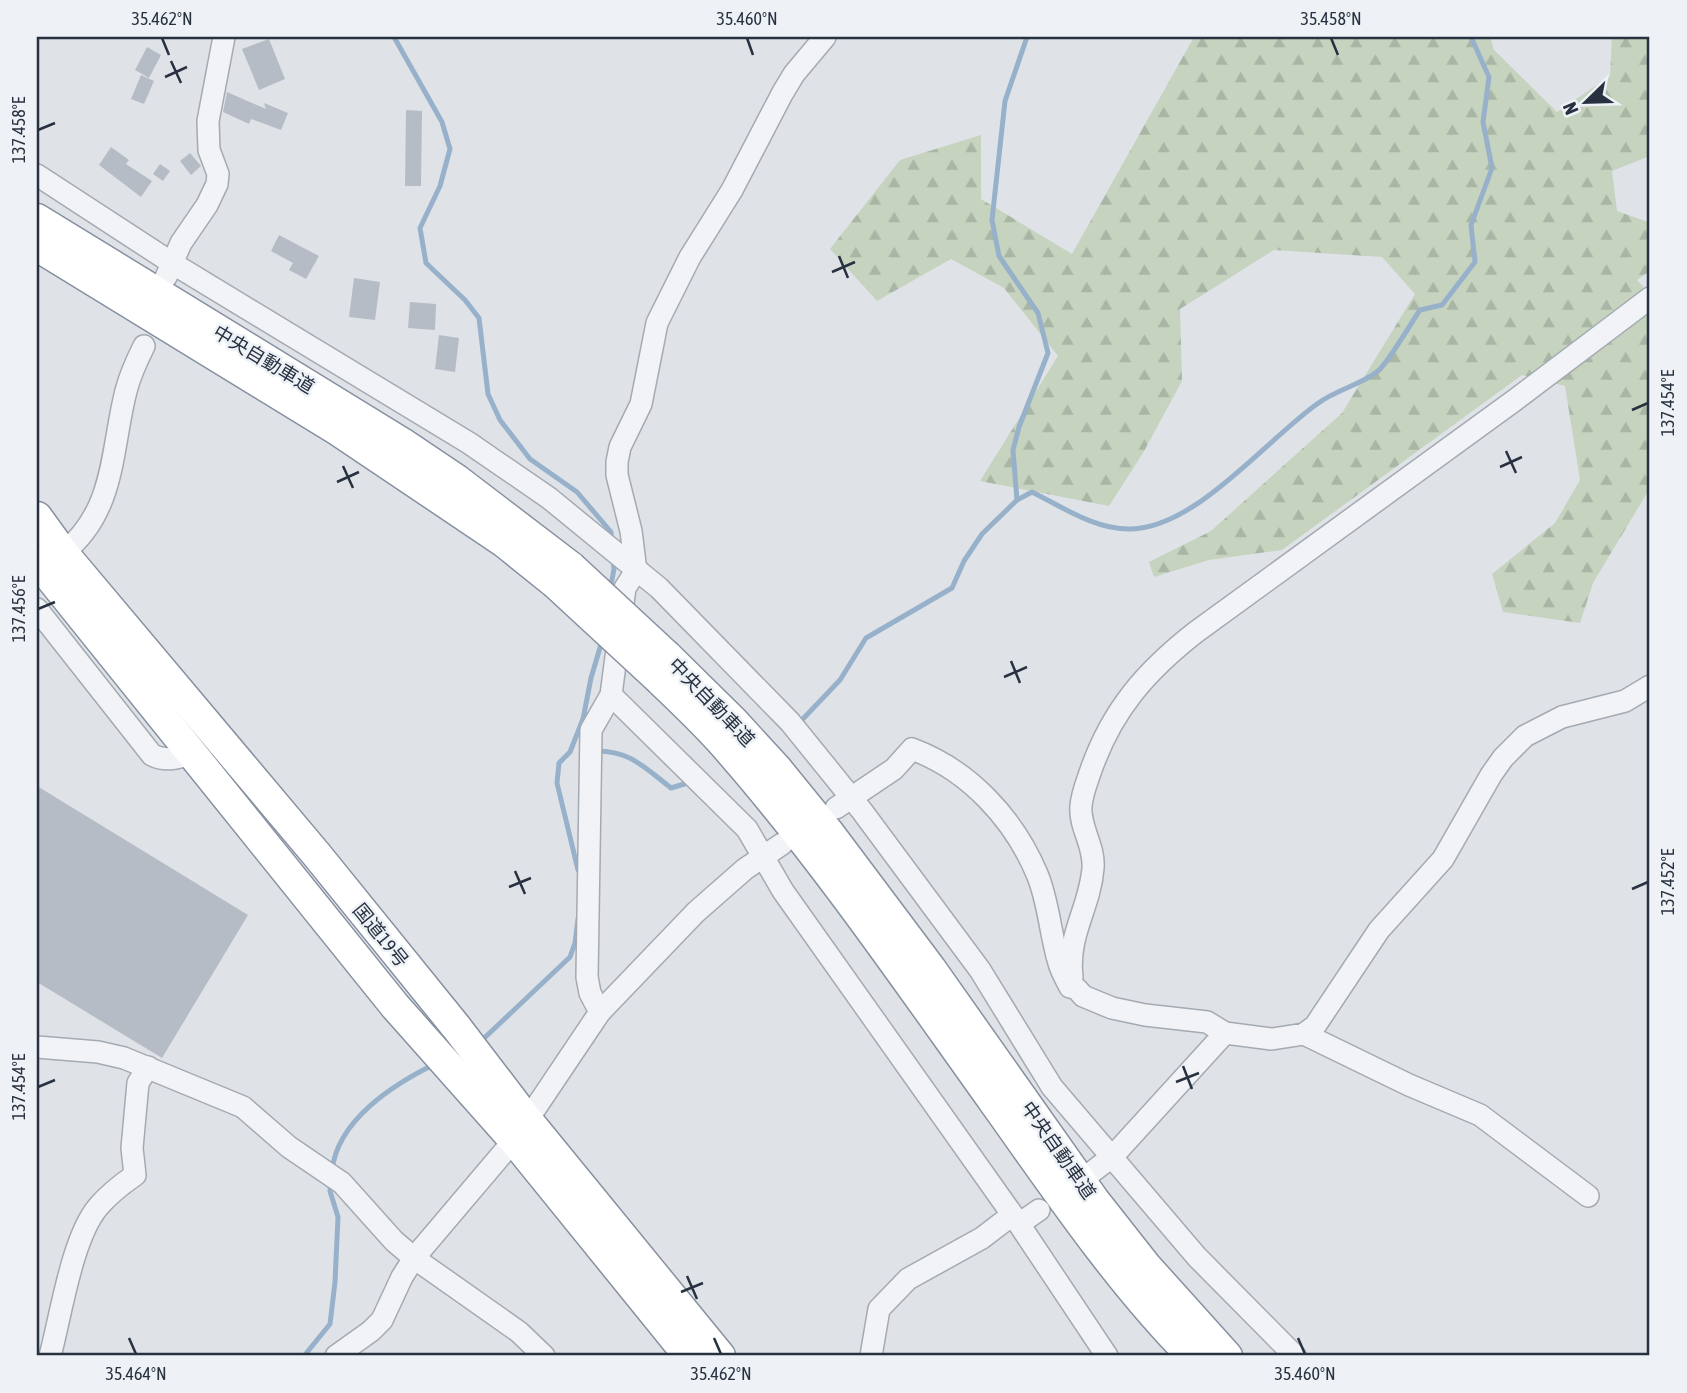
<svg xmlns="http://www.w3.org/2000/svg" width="1687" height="1393" font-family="'Asap Condensed','Noto Sans JP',sans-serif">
  <defs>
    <pattern id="forest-firs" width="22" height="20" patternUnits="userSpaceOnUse" patternTransform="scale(1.75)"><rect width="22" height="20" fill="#c5d3bf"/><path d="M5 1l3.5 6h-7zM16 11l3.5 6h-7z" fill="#a9b6a5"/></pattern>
  </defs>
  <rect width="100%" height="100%" fill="#dfe3e8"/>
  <polygon fill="url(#forest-firs)" points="1194,37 1490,37 1494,50 1557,112 1610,76 1612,37 1650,37 1650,156 1612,171 1617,211 1648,222 1650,226 1650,271 1637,280 1650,294 1650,488 1593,583 1580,623 1503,612 1492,574 1555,523 1580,480 1565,386 1522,375 1282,550 1209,560 1154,577 1149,562 1211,531 1342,413 1415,294 1382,257 1274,250 1180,309 1182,381 1143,453 1109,506 980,481 1058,356 1004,288 951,259 877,301 830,249 900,160 981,135 981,199 1072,254"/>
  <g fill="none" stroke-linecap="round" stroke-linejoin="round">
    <g stroke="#98b1ca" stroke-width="5">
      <polyline points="394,37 442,122 450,149 440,186 420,228 426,263 465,300 479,318 488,394 500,420 530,459 577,492 611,532 611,541"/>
      <polyline points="1017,500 1013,450 1019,427 1048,353 1038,313 999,256 992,220 1005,101 1027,37"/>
      <polyline points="610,590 614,569 613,558"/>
      <path d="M 800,722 L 840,680 L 866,638 L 952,588 L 964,561 L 982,534 L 1017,500 L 1032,492 C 1062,507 1096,530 1131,529 C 1197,527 1265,441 1317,404 C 1335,390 1361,385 1378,371 C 1388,363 1411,323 1420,310 L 1442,305 L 1475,262 L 1471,225 L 1492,168 L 1483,122 L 1489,77 L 1471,37"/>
      <path d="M 594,751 C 630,750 645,768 671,788 L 691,782"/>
      <polyline points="578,870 557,783 559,763 570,752 583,719 591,678 602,641"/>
      <polyline points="479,1043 570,957 575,943 578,919"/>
      <path d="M 332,1171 C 337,1120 394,1084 435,1064"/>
      <polyline points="304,1356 330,1324 335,1282 338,1217 330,1191 331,1181"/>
    </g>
  </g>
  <g fill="#b6bcc5">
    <polygon points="269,39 285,79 259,90 242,49"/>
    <polygon points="147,47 161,55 149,78 135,70"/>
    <polygon points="141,75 154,81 144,104 131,99"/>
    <polygon points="227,92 266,109 264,103 288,113 281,130 251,119 249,124 223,112"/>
    <polygon points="406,110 422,111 421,186 405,186"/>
    <polygon points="111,147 129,160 126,164 152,181 141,197 99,165"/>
    <polygon points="190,153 201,166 191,175 180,161"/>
    <polygon points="160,164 170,171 163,181 153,174"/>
    <polygon points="279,235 319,256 306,279 289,270 293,263 271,251"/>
    <polygon points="354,278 380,282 375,320 349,317"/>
    <polygon points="410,302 436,304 435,330 408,328"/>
    <polygon points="439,335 459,338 455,372 435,369"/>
    <polygon points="37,786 248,915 162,1058 37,982"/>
  </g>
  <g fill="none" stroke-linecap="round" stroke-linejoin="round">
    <g stroke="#a4aab2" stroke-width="24">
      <g id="minor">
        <polyline points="37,175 172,263 469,443 549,498 659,588 790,722 862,811 980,970 1052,1087 1197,1257 1295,1356"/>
        <polyline points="166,277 181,243 207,205 217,184 218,174 209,150 208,121 224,37"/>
        <path d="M 63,553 C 116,511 111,449 126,391 C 130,375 137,360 144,346"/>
        <path d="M 37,609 L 152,755 C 166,762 179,758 193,753"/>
        <polyline points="611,695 747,829 783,891 1019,1224 1107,1356"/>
        <path d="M 836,808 L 894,769 L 912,749 C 969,770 1014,819 1037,874 C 1049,902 1050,934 1059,963 C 1061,971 1066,979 1070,987 L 1077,989 L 1083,996 L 1112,1008 L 1145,1015 L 1207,1022 L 1225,1033 L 1272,1039 L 1304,1034 L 1315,1026 L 1379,930 L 1443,859 L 1491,775 L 1503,758 L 1525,736 L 1562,717 L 1625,701 L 1650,686"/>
        <path d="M 1072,977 C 1067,934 1090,908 1093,868 C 1095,846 1079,827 1081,806 C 1082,793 1087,782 1091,770 C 1112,710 1146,671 1196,632 L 1515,400 L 1650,298"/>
        <polyline points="600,1012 590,993 587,977 591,730 611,695 625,588 636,571 631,531 617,475 617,462 620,447 641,404 657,323 690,257 732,190 782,94 794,74 825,37"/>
        <polyline points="1304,1034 1409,1085 1480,1115 1588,1196"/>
        <polyline points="37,1047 98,1052 124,1058 243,1107 289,1147 342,1183 394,1241 414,1258 519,1332 544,1356"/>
        <polyline points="1092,1172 1113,1156 1225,1033"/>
        <polyline points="1019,1224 1039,1210"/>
        <path d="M 50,1356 C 61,1315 72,1238 98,1207 C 109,1194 122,1184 135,1175 L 132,1148 L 138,1083 L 148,1067"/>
        <polyline points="336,1356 371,1331 382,1320 402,1277 414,1258 514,1140 600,1012 696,912 745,869 782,844"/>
        <polyline points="871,1356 879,1309 908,1279 982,1238 1012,1215"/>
      </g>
    </g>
    <g stroke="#8690a0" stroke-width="33">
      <g id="highway">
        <polyline points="37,219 402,443 457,480 571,567"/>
        <polyline points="37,246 339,431 504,542 555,583"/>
        <polyline points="37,517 63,553 317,855 457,1028 528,1121 720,1356"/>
        <polyline points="37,561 395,1006 514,1140 689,1356"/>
        <polyline points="667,656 733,721 777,769 829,833 931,969 1094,1200 1146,1266 1227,1356"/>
        <path d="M 660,680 C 680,699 701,719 720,740 C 820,853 906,979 994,1102 C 1056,1189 1117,1280 1192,1356"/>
      </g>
    </g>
    <use href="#minor" stroke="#f1f3f7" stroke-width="21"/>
    <use href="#highway" stroke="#fff" stroke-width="30"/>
    <g stroke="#8690a0" stroke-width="33" stroke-linecap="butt">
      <g id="highway-bridge">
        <polyline points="571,567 667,656"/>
        <polyline points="555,583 660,680"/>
      </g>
    </g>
    <use href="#highway-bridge" stroke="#fff" stroke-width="30"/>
  </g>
  <path fill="none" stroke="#273140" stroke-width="2.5" d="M 162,38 L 169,55M 747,38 L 753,55M 1331,38 L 1338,55M 171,61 L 181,83M 165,77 L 187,67M 38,130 L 55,123M 839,256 L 848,278M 832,272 L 855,262M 1632,410 L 1648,403M 1506,451 L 1516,473M 343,466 L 353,488M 1500,467 L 1522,457M 337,482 L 359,472M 38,609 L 55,602M 1011,661 L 1020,683M 1004,677 L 1027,667M 515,871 L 525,894M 509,887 L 531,878M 1632,889 L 1648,882M 1183,1066 L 1192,1089M 1176,1082 L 1199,1073M 38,1087 L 55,1080M 687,1276 L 697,1299M 681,1292 L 703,1283M 129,1338 L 136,1354M 714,1338 L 721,1354M 1298,1338 L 1305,1354"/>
  <g text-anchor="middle" stroke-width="5" stroke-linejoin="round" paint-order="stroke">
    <g font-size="19" fill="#273140" stroke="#eef2f6">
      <text transform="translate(264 359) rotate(31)" y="7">中央自動車道</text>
      <text transform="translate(712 702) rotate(46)" y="7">中央自動車道</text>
      <text transform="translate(381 935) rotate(51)" y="7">国道19号</text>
      <text transform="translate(1059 1150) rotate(55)" y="7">中央自動車道</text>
    </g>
  </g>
  <rect width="1687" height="1393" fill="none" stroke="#eef2f6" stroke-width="77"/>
  <g transform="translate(1586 102) rotate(247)" stroke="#eef2f6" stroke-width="5" paint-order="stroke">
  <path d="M0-5L12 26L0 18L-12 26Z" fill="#273140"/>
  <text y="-10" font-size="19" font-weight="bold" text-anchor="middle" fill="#273140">N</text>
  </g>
  <rect x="38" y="38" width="1610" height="1316" fill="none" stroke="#273140" stroke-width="2.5"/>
  <g font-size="18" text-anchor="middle" fill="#273140">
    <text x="162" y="25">35.462°N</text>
    <text x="747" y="25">35.460°N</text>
    <text x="1331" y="25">35.458°N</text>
    <text transform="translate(19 130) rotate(-90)" y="6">137.458°E</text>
    <text transform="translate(1668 403) rotate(-90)" y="6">137.454°E</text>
    <text transform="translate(19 609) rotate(-90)" y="6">137.456°E</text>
    <text transform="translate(1668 882) rotate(-90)" y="6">137.452°E</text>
    <text transform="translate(19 1087) rotate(-90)" y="6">137.454°E</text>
    <text x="136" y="1380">35.464°N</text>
    <text x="721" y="1380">35.462°N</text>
    <text x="1305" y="1380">35.460°N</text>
  </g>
</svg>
